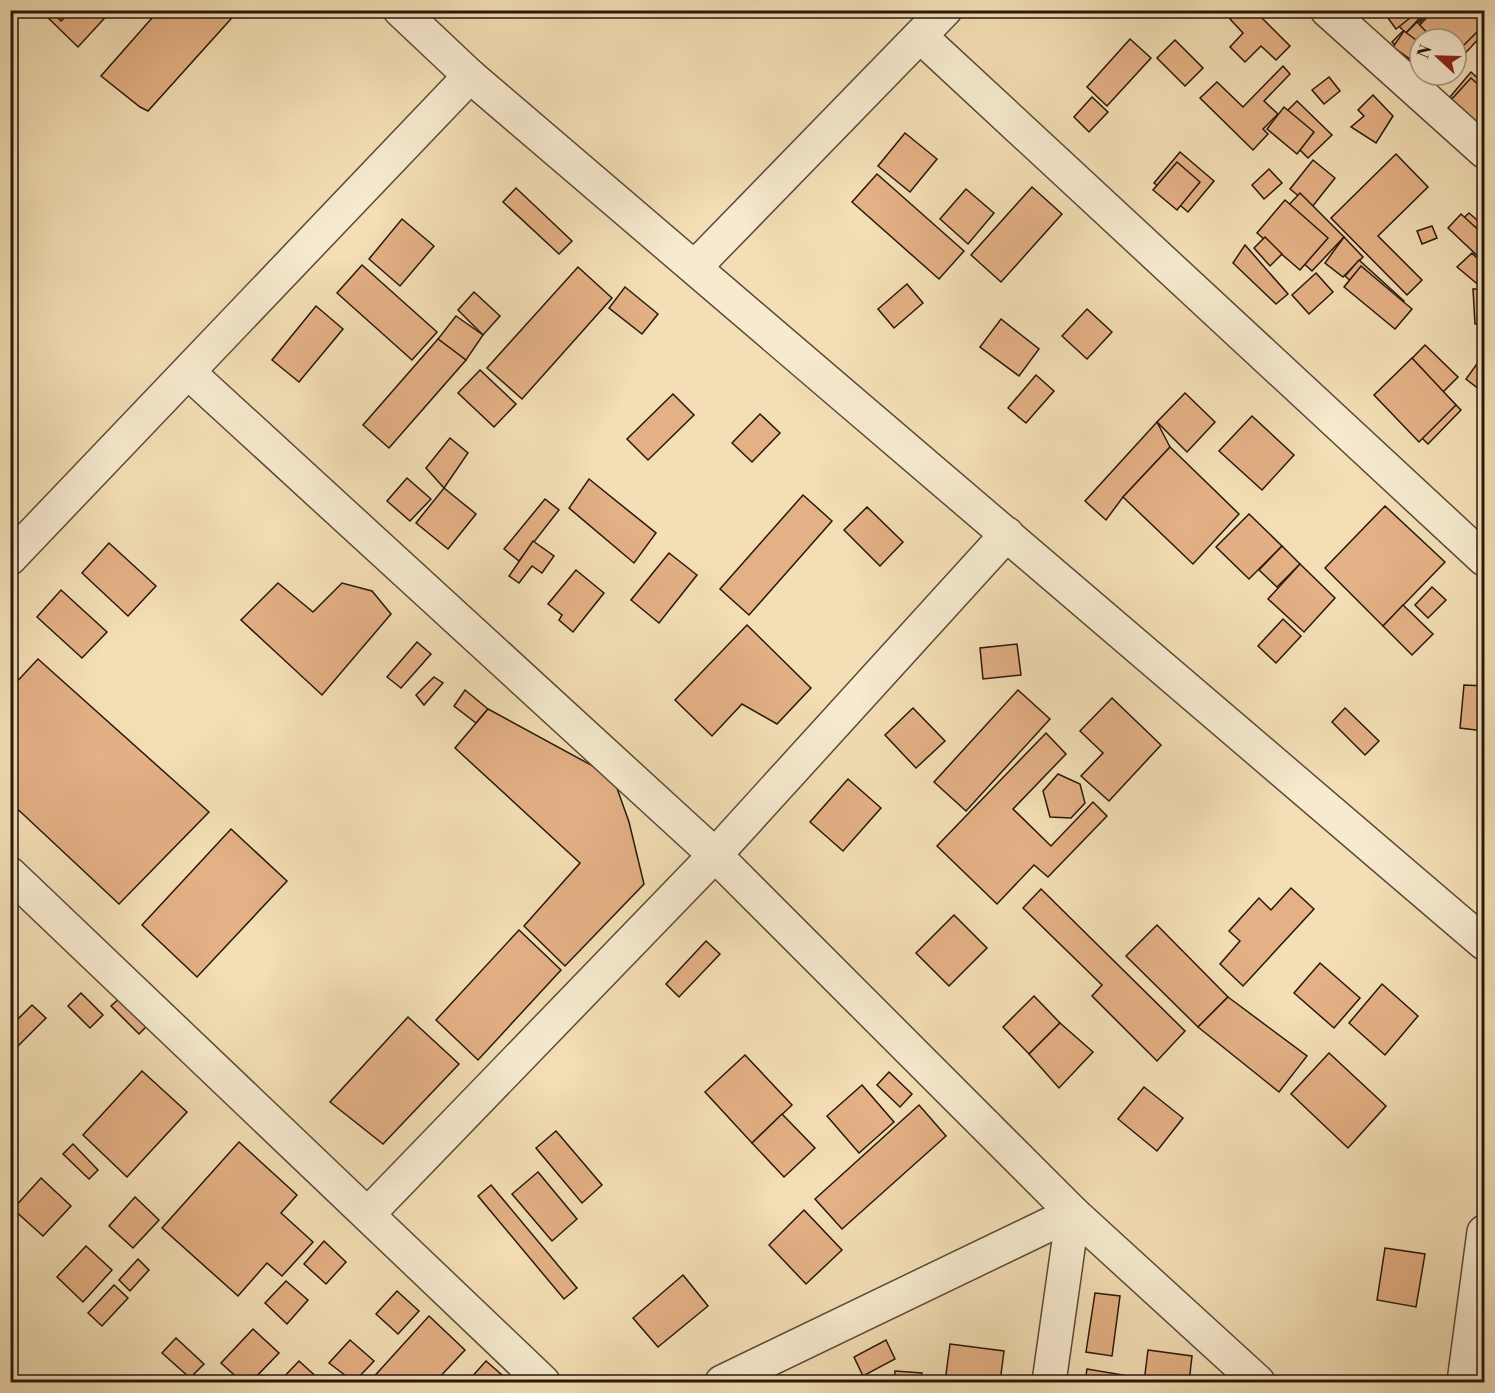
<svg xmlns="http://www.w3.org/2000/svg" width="1495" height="1393" font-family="'Libre Bodoni',serif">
  <rect width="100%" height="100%" fill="#f3deb5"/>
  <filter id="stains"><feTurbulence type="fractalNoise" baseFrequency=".00333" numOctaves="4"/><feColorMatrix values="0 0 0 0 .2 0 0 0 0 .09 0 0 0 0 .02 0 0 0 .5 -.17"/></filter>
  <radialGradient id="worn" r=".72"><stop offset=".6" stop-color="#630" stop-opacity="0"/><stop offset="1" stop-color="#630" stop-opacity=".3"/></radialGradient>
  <g fill="#e4b085" stroke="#28180b" stroke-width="1.5">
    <polygon points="40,10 112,10 78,47"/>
    <polygon points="50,10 72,10 61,21"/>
    <polygon points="169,10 231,10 146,108 110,77"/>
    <polygon points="239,10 148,111 140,107 101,76 159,10"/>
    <polygon points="1239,10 1254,10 1290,46 1276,60 1261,46 1245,62 1230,47 1243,33 1230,19"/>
    <polygon points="1382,10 1427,10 1406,33"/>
    <polygon points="1397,10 1418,10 1419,11 1396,29 1388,18"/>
    <polygon points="1430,10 1484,10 1484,21 1456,50 1456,39 1431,39 1416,24"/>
    <polygon points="1432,10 1484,10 1484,33 1459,60 1456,57 1456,39 1437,39 1420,22"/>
    <polygon points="1434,10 1484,10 1484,25 1456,53 1456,39 1426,39 1416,29"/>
    <polygon points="1417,22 1433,39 1420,39 1420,47 1406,33"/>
    <polygon points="1403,31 1420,47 1420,70 1392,42"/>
    <polygon points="1404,31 1420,43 1420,66 1393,47"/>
    <polygon points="1130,39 1151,58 1107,106 1087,87"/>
    <polygon points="1175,40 1203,68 1185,86 1157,58"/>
    <polygon points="1283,66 1290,74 1264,101 1278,114 1263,129 1268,134 1253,150 1200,98 1217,82 1243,107"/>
    <polygon points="1471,72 1484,84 1484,127 1450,97"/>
    <polygon points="1329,77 1340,91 1324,104 1312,90"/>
    <polygon points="1471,78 1484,90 1484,130 1451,100"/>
    <polygon points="1373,95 1393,116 1376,143 1351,127 1364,116 1358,110"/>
    <polygon points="1092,97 1108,112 1089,132 1074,117"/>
    <polygon points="1297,101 1332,135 1308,158 1274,124"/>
    <polygon points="1284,107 1314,132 1297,154 1267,129"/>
    <polygon points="905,133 937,159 910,192 878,166"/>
    <polygon points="1180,152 1214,181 1188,212 1154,183"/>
    <polygon points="1396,154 1428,187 1378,236 1422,280 1407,295 1331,218"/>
    <polygon points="1313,160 1335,178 1312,207 1290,189"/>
    <polygon points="1177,162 1200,182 1177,210 1153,190"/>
    <polygon points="1269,169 1282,183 1264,199 1252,185"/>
    <polygon points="877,174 964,251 939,279 852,202"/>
    <polygon points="1032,187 1062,214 1001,282 971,255"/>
    <polygon points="516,188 572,241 559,254 503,202"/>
    <polygon points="966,189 994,213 968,244 940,219"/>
    <polygon points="1300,193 1344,237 1312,271 1266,229"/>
    <polygon points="1285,200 1328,238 1300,270 1257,233"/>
    <polygon points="1469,213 1484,226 1484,251 1456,225"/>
    <polygon points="1461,214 1484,235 1484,262 1448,228"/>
    <polygon points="402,219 434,246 400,286 369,259"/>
    <polygon points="1432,226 1437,238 1422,244 1417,231"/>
    <polygon points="1265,237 1282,254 1270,266 1254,248"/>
    <polygon points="1344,237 1363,257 1343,277 1325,263"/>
    <polygon points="1245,245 1288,294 1276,304 1233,263"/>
    <polygon points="1472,253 1484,265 1484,283 1481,287 1457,267"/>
    <polygon points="1359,260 1404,301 1389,316 1345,276"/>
    <polygon points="362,265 437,332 412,360 337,293"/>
    <polygon points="1361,266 1412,309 1395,329 1344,287"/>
    <polygon points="578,267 612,298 522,399 487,368"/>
    <polygon points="1316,273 1333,292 1309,314 1292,295"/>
    <polygon points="907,284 923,303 894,328 878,309"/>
    <polygon points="625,287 658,314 642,334 609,308"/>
    <polygon points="1473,289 1484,289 1484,323 1475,324"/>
    <polygon points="474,292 500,316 483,335 458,310"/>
    <polygon points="316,306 343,329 299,382 272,360"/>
    <polygon points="1087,309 1112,332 1087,359 1062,336"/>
    <polygon points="456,316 483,335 466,360 438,339"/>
    <polygon points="1001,319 1039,349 1019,376 980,347"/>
    <polygon points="438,339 466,360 389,448 363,425"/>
    <polygon points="1425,345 1458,377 1443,392 1461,410 1428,444 1377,394"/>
    <polygon points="1412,358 1456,405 1419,442 1374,395"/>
    <polygon points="1479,361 1484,365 1484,393 1466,379"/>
    <polygon points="480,370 516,404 494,427 458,393"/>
    <polygon points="1036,375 1054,391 1026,423 1008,408"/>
    <polygon points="1185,393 1215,422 1187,452 1157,422"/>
    <polygon points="673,394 694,415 648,460 627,439"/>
    <polygon points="760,414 780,433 752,462 732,443"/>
    <polygon points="1252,416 1294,455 1262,490 1219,451"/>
    <polygon points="1157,422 1170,447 1123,497 1106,520 1085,501"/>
    <polygon points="450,438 468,453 444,488 426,468"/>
    <polygon points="1170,447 1239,514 1193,564 1123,497"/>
    <polygon points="407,478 431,499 410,521 387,501"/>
    <polygon points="589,479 656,533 634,563 569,508"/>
    <polygon points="444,488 476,514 448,549 416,523"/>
    <polygon points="803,495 832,521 749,615 720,589"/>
    <polygon points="545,499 559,510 519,561 504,549"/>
    <polygon points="1385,506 1445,562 1383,626 1325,568"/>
    <polygon points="867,507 903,542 880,566 844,530"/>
    <polygon points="1249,514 1282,546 1249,579 1216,547"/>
    <polygon points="533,541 554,556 542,573 532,566 519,583 509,576"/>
    <polygon points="109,543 156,586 128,616 82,573"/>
    <polygon points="1282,546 1300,564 1277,587 1259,570"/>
    <polygon points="669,553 697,575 659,623 631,600"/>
    <polygon points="1300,564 1335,598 1304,632 1268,599"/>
    <polygon points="576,570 604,593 573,632 559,620 562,615 548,604"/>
    <polygon points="278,583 313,612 342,583 372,591 391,614 322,695 241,620"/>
    <polygon points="1432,587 1446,600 1428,618 1415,605"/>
    <polygon points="61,590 107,632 82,658 37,617"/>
    <polygon points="1403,605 1433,634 1412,655 1383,626"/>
    <polygon points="1283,619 1301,636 1276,663 1258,646"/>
    <polygon points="747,625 811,688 777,724 742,704 712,736 675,700"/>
    <polygon points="417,642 431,654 401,688 387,677"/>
    <polygon points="1017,644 1021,675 983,679 980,648"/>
    <polygon points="38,659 209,812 119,904 10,802 10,689"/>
    <polygon points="434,677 443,683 424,705 416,695"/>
    <polygon points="1464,685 1484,686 1484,731 1460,728"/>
    <polygon points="465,690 488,709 476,723 454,706"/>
    <polygon points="1018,690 1050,719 966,811 934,782"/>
    <polygon points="1112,698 1161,745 1109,801 1081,776 1103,753 1080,731"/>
    <polygon points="913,708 945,741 916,768 885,735"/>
    <polygon points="1345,708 1379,741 1365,755 1332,722"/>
    <polygon points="488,709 613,777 629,822 644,884 565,966 524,926 580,863 455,748"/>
    <polygon points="1046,733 1066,754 1013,809 1051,846 1093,802 1107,816 1048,877 1034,865 997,904 937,846"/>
    <polygon points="1058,774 1080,784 1085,803 1071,818 1050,817 1043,791"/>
    <polygon points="848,779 881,808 843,851 810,822"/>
    <polygon points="231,829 287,881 197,977 142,925"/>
    <polygon points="1291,888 1314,909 1243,986 1220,964 1240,941 1229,931 1259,898 1271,910"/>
    <polygon points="1041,889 1185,1031 1157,1061 1092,996 1102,985 1023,908"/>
    <polygon points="954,915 987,948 949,986 916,953"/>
    <polygon points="1157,925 1228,997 1198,1027 1126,956"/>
    <polygon points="519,930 561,970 478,1060 436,1020"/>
    <polygon points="706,941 720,954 679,997 666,984"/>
    <polygon points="1320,963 1360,998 1334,1028 1294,993"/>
    <polygon points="1382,984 1418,1016 1385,1055 1349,1023"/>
    <polygon points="81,993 103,1015 90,1028 68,1006"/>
    <polygon points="123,995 151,1022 139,1034 111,1006"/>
    <polygon points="1034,996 1060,1023 1029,1054 1003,1027"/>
    <polygon points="1228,997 1307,1056 1279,1092 1198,1027"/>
    <polygon points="32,1005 46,1018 10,1054 10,1027"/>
    <polygon points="408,1017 459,1064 383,1144 330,1102"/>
    <polygon points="1060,1023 1093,1052 1059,1088 1029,1054"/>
    <polygon points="1329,1053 1386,1106 1348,1148 1291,1094"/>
    <polygon points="745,1055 792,1105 752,1143 705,1092"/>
    <polygon points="142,1071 187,1112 127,1177 83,1135"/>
    <polygon points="889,1072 912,1094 900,1107 877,1085"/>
    <polygon points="862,1085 894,1122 859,1153 827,1116"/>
    <polygon points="1144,1087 1183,1118 1157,1151 1118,1119"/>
    <polygon points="919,1105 946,1136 842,1229 815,1199"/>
    <polygon points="782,1114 815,1148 784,1177 752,1143"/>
    <polygon points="556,1131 602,1185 582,1203 536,1148"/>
    <polygon points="239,1142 297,1195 281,1213 313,1242 282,1276 267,1263 238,1296 162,1228"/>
    <polygon points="73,1144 98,1170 89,1179 63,1154"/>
    <polygon points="538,1172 577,1219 552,1241 512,1194"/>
    <polygon points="41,1178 71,1206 43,1236 13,1209"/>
    <polygon points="491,1185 577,1288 564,1299 478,1196"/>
    <polygon points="135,1197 159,1220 133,1248 109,1226"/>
    <polygon points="804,1210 842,1250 806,1284 769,1245"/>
    <polygon points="324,1241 346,1262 326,1284 304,1264"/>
    <polygon points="86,1246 112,1270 83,1302 57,1277"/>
    <polygon points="1385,1248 1425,1254 1416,1307 1377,1300"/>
    <polygon points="138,1259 149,1270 130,1291 119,1280"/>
    <polygon points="683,1275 708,1306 658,1347 633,1318"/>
    <polygon points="286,1281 308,1300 287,1324 265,1303"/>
    <polygon points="114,1285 128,1298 102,1326 88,1313"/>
    <polygon points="397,1291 419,1311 398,1334 376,1314"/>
    <polygon points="1095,1293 1120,1296 1112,1356 1086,1352"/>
    <polygon points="429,1316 465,1350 435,1382 369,1382"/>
    <polygon points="253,1329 279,1353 251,1382 242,1382 221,1363"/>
    <polygon points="176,1338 204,1364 190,1378 162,1353"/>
    <polygon points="350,1340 374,1361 354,1382 329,1363"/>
    <polygon points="886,1340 895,1359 863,1376 854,1357"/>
    <polygon points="950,1344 1004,1351 1000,1382 945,1382"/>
    <polygon points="1148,1350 1192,1356 1189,1382 1144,1382"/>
    <polygon points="299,1361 322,1382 279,1382"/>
    <polygon points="486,1361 510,1382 468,1381"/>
    <polygon points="1087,1369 1141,1378 1140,1382 1085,1382"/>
    <polygon points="895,1371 922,1373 921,1382 894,1382"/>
  </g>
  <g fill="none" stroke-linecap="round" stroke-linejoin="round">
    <g stroke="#5b4a36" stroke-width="36">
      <g id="street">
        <polyline points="400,10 470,76 1484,943"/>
        <polyline points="1327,10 1484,151"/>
        <polyline points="920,36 1484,559"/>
        <polyline points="695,267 945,10"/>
        <polyline points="188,372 715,855 1073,1213 1049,1382"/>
        <polyline points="10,558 470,76"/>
        <polyline points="10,874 543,1382"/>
        <polyline points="368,1214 715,855 1007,534"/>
        <polyline points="722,1382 1073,1213 1258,1382"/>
        <polyline points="1464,1382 1484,1232"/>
      </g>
    </g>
    <use href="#street" stroke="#f7eacf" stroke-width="33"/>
  </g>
  <rect width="1495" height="1393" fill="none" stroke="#f3deb5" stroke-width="36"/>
  <rect x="12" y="12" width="1471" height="1369" fill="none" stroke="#28180b" stroke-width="3"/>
  <rect x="18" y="18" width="1459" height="1357" fill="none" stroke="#28180b" stroke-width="1.5"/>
  <g transform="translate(1438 57) rotate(292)"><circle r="28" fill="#f7eacf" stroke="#a49681" stroke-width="1.5"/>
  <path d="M0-4.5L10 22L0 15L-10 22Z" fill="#8f2418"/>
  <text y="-9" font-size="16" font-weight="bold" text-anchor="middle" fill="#28180b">N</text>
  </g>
  <rect width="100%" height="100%" filter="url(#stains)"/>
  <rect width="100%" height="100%" fill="url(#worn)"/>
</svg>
